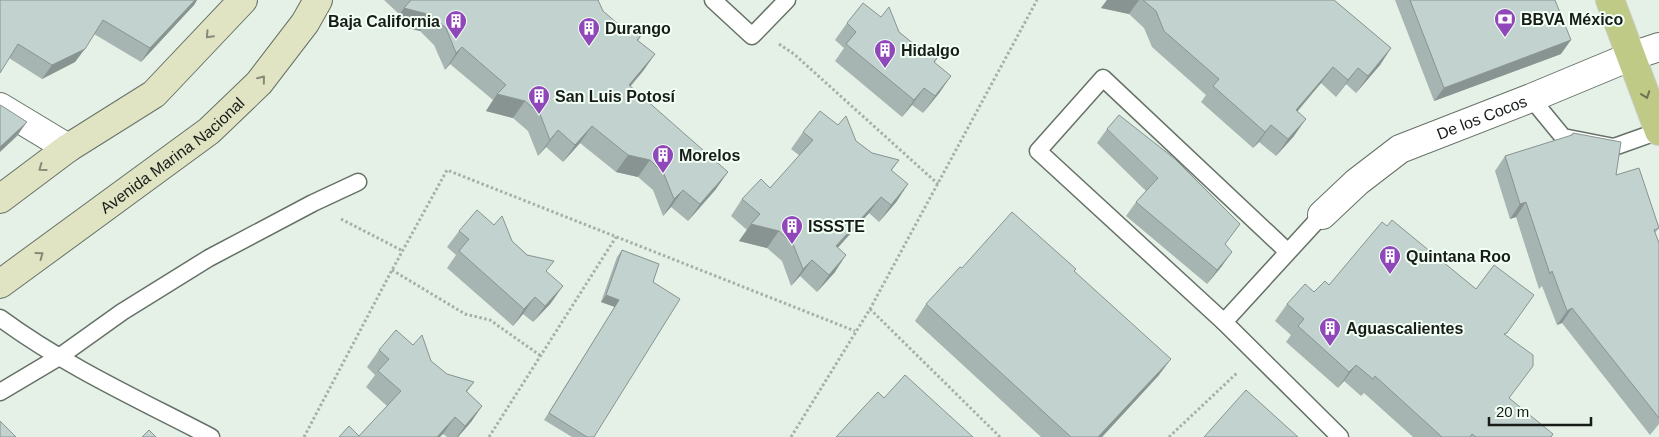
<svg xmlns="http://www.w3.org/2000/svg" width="1659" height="437" font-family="Arial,sans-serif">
  <rect width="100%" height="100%" fill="#e5f1e6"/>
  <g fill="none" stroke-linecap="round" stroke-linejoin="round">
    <g stroke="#667167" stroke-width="19">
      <g id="lane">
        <polyline points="713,0 752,36 787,0"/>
        <polyline points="1531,98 1563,137 1614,147 1659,131"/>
        <polyline points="1288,252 1103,78 1038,151 1224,322 1322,215"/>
        <path d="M 0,318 C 65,366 140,400 211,437"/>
        <polyline points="1224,322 1340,437"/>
        <polyline points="0,392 59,357 122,312 209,258 313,203 358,182"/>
      </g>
    </g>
    <g stroke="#667167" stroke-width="30">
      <g id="street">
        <polyline points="0,107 68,148"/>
        <path id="s1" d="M 1322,215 L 1357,182 L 1400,149 L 1531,98 L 1632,56 L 1659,47"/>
      </g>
    </g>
    <g stroke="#667167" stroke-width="30">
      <g id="secondary">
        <polyline points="0,199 68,148 154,94 243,0"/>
        <path id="s2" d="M 0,284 L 209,131 L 259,83 L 305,23 L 318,0"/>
      </g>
    </g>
    <g stroke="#cccdcc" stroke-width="30">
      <polyline id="primary" points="1610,0 1659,131"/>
    </g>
    <g stroke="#a6b0a7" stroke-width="3" stroke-dasharray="2.5 2.5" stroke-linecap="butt">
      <polyline points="779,44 794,54 938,184"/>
      <polyline points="341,219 403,251"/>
      <polyline points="392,270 465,314 490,320 541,356"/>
      <polyline points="870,309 1000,437"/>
      <polyline points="304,437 392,270 447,170 855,331"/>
      <polyline points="489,437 616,237"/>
      <polyline points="791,437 870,309 1037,0"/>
      <polyline points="1169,437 1238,372"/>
    </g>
    <use href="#lane" stroke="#fff" stroke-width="16"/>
    <use href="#street" stroke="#fff" stroke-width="28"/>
    <use href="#secondary" stroke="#e0e4c3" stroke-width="28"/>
    <use href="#primary" stroke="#c0ca87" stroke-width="28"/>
  </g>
  <g fill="#a7b5b2">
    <polygon points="0,0 197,0 194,5 141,62 94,34 75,62 42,79 9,58"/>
    <polygon points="384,0 598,0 603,11 618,24 645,30 638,41 655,54 643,71 630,87 716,189 688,221 671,207 663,216 653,190 638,177 616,172 580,143 563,162 546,147 538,156 528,131 513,118 486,111 493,100 450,64 445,70 434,45 420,31 392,24 399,14"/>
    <polygon points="1107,0 1334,0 1391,48 1380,65 1356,93 1346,84 1336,97 1321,83 1297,112 1294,136 1276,156 1259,142 1253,148 1201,102 1206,95 1152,47 1144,28 1129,14 1101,8"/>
    <polygon points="1395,0 1555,0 1561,54 1434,101"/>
    <polygon points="881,17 915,45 942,51 935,62 940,92 923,113 912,105 902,117 835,61 844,48 835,40 847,23"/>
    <polygon points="1107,129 1226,244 1222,266 1207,284 1126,216 1136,202 1146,191 1097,143"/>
    <polygon points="803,132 856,141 872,153 899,160 892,170 897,201 879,222 869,213 838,247 835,272 817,292 800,276 791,286 782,261 767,248 739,241 747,230 731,216 742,199 770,188 800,156 791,149"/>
    <polygon points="1573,133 1616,175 1659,228 1655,233 1659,243 1659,424 1650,435 1562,323 1557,325 1542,286 1539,289 1516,217 1510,219 1495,171 1505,156 1570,136"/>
    <polygon points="459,231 512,241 547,272 551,303 533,322 523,314 513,326 447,268 456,255 447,247"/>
    <polygon points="622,250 659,264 594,437 572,437 544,420 615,307 601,302 617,257"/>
    <polygon points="962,268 1074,272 1159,375 1102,437 1041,437 915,321 926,304"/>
    <polygon points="1329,285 1506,335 1509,398 1552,437 1413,437 1364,393 1361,396 1344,381 1338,388 1286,342 1291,335 1275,321 1287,304 1314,292"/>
    <polygon points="379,350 431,361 447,374 474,382 467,392 482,406 471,422 458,437 447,437 443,434 359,436 387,406 366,387 375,375 367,367"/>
  </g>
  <g fill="#889491">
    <polygon points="195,0 197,0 194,5 141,62 150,48"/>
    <polygon points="1107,0 1139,0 1129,14 1101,8"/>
    <polygon points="404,8 431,15 420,31 392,24"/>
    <polygon points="1571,40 1561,54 1434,101 1444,88"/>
    <polygon points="462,47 450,64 445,70 456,53"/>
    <polygon points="1391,48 1380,65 1356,93 1368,76"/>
    <polygon points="85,49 75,62 42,79 52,65"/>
    <polygon points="655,54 643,71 617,102 629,85"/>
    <polygon points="1333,67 1321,83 1284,127 1296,110"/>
    <polygon points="1358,68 1346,84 1336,97 1348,80"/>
    <polygon points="951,76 940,92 923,113 935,96"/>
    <polygon points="924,88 912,105 902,117 914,100"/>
    <polygon points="497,94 525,101 513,118 486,111"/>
    <polygon points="1306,119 1294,136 1276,156 1288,139"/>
    <polygon points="27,122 17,136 0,152 0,147"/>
    <polygon points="1271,125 1259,142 1253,148 1265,132"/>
    <polygon points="592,126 580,143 563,162 575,145"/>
    <polygon points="558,130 546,147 538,156 550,140"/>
    <polygon points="628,155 650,160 638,177 616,172"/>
    <polygon points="728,172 716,189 688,221 700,204"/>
    <polygon points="908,184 897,201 879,222 891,205"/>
    <polygon points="683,190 671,207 663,216 674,199"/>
    <polygon points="881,197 869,213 825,262 836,246"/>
    <polygon points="1526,202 1516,217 1510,219 1520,204"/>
    <polygon points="751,224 779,231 767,248 739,241"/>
    <polygon points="1232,252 1222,266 1207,284 1217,270"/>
    <polygon points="846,255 835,272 817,292 829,275"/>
    <polygon points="812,260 800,276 791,286 803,269"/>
    <polygon points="563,286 551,303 533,322 545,306"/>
    <polygon points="606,295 619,300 615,307 601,302"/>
    <polygon points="535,297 523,314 513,326 524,309"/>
    <polygon points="1572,308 1562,323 1557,325 1567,311"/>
    <polygon points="1171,359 1159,375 1102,437 1098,437"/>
    <polygon points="1356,365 1344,381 1338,388 1349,372"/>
    <polygon points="482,406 471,422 458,437 457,437 465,426"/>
    <polygon points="455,417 443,434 440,437 437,437"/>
  </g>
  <g fill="#c2d3cf" stroke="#889491">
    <polygon points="0,0 195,0 150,48 103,20 85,49 52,65 18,44 0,73"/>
    <polygon points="411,0 598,0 603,11 618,24 645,30 637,40 655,54 629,85 728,172 700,204 683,190 674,199 664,174 650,160 628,155 592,126 575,145 558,130 550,140 540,114 525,101 497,94 506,85 462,47 456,53 446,28 431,15 404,8"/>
    <polygon points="1143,0 1334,0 1391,48 1368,76 1358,68 1348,80 1333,67 1296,110 1306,119 1288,139 1271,125 1265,132 1213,86 1219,79 1164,31 1156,11"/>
    <polygon points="1410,0 1555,0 1571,40 1444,88"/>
    <polygon points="863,3 881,17 889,7 899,32 915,45 942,51 934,62 951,76 935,96 924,88 914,100 846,44 856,32 847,23"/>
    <polygon points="0,105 2,106 27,122 0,147"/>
    <polygon points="820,111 838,125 846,116 856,141 872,153 899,160 891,170 908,184 891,205 881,197 836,246 846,255 829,275 812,260 803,269 793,244 779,231 751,224 760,214 742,199 761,179 770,188 813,140 803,132"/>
    <polygon points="1119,115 1175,159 1240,224 1225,244 1232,252 1217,270 1136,202 1158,178 1107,129"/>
    <polygon points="1573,133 1621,142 1616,175 1639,168 1659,228 1654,230 1659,243 1659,418 1572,308 1567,311 1552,271 1550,274 1526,202 1520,204 1505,156 1572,135"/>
    <polygon points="477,210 494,225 502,216 512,241 527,255 554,261 546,271 563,286 545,306 535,297 524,309 459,251 469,239 459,231"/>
    <polygon points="1012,212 1076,269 1074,271 1171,359 1098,437 1071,437 926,304 960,267 962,268"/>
    <polygon points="1392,220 1476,289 1494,265 1534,295 1507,333 1504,334 1533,355 1533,366 1509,398 1553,434 1551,437 1476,437 1472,434 1470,437 1442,437 1375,376 1373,379 1356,365 1349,372 1298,326 1304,319 1287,304 1305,284 1314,292 1325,281 1329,285 1382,222 1387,226"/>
    <polygon points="622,250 659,264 653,282 680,299 594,437 587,437 549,413 619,300 606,295"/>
    <polygon points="396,330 413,345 422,335 431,361 447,374 474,382 466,391 482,406 465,426 455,417 437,437 339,437 349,426 359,436 401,391 378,371 389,359 379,350"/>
    <polygon points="905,375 973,437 836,437 878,392 884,398"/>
    <polygon points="1246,390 1298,437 1204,437"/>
    <polygon points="0,421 16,437 0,437"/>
    <polygon points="149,430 156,437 142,437"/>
  </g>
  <defs><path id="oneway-chevron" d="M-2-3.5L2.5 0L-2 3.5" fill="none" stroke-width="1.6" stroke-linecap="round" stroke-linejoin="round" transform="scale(1.25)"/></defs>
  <g stroke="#868a76">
    <use href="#oneway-chevron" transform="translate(209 35) rotate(133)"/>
    <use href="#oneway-chevron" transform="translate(262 79) rotate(-51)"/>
    <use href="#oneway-chevron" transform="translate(42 168) rotate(144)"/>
    <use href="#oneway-chevron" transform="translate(40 255) rotate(-36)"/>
  </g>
  <use stroke="#6c7350" href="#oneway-chevron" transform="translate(1646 95) rotate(70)"/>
  <defs>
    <g id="bank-pin" transform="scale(1.125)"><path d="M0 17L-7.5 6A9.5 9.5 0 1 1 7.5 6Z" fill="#9047b9" stroke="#f2fff4"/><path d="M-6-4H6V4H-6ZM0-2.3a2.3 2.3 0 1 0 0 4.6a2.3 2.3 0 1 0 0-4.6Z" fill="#fff"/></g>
    <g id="building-pin" transform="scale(1.125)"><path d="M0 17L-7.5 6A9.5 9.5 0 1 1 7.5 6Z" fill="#9047b9" stroke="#f2fff4"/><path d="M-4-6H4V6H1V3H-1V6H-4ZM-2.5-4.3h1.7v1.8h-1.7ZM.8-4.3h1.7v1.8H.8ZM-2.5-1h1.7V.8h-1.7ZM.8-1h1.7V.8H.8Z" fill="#fff"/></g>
  </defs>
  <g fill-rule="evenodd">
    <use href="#bank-pin" x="1505" y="19"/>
    <use href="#building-pin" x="456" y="21"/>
    <use href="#building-pin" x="589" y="28"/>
    <use href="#building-pin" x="885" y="50"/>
    <use href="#building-pin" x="539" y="96"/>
    <use href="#building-pin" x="663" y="155"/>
    <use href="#building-pin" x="792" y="226"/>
    <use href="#building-pin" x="1390" y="256"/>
    <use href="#building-pin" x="1330" y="328"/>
  </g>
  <g text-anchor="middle" stroke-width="4" stroke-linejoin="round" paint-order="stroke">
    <g font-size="16" font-weight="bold" fill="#181c19" stroke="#f2fff4" text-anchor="start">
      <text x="1521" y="25">BBVA México</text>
      <text x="440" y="27" text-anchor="end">Baja California</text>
      <text x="605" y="34">Durango</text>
      <text x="901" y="56">Hidalgo</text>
      <text x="555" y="102">San Luis Potosí</text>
      <text x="679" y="161">Morelos</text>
      <text x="808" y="232">ISSSTE</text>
      <text x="1406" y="262">Quintana Roo</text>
      <text x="1346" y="334">Aguascalientes</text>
    </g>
    <g font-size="16" fill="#181c19" stroke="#f2fff4">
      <text dy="6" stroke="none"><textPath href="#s1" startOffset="190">De los Cocos</textPath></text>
      <text dy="6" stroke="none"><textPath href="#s2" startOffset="215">Avenida Marina Nacional</textPath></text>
    </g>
  </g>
  <path d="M1489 417v8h102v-8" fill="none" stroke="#181c19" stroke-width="2.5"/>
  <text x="1496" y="417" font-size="15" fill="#181c19" stroke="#f2fff4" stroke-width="4" paint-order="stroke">20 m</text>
</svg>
